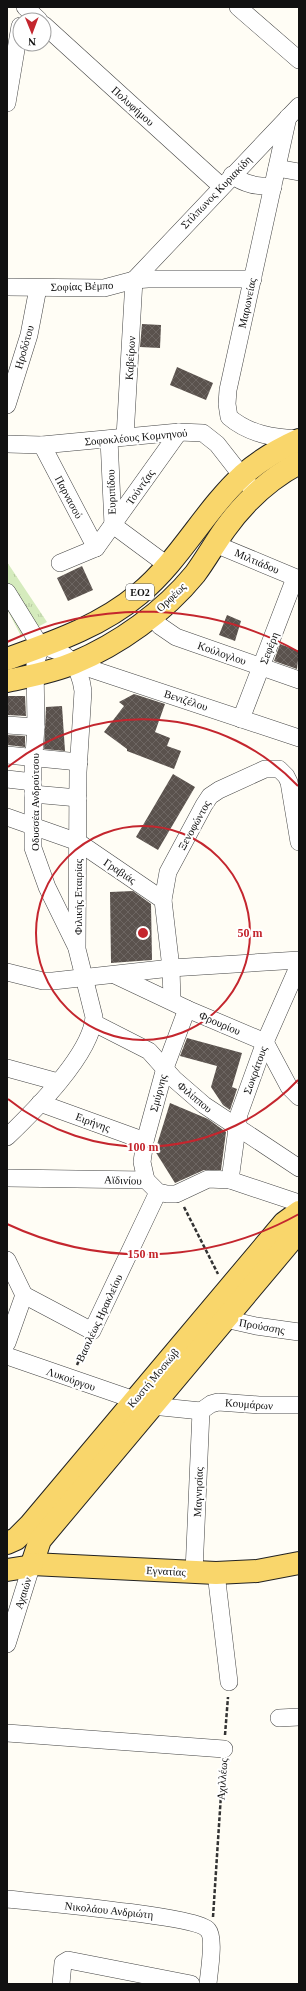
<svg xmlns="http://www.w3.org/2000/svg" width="306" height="1991" font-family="Georgia,serif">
  <defs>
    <pattern id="park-tufts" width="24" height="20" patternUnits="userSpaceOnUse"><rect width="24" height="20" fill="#d5ebbd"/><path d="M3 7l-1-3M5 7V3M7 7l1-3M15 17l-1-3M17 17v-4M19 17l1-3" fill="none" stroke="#b6c8a1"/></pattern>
    <pattern id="building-cross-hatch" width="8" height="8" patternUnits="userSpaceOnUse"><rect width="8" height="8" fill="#5a524d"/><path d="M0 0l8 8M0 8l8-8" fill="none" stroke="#6d6662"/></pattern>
  </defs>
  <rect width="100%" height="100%" fill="#fffdf5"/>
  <polygon fill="url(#park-tufts)" points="7,562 47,622 21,636 7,609"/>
  <g fill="url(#building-cross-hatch)">
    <polygon points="142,324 161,325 160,348 140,347"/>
    <polygon points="177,367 213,383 206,400 170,385"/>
    <polygon points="82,566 93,590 68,601 57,578"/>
    <polygon points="227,615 241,621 235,641 219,635"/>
    <polygon points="280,644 299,651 297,669 274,661"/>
    <polygon points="134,694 165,704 155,732 170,738 167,746 181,751 174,769 127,751 127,749 104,732 124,706 119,702"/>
    <polygon points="7,696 25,696 26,716 7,715"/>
    <polygon points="62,706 65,751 44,749 46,707"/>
    <polygon points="7,735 25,736 25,747 7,745"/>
    <polygon points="173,774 195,787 158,850 136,837"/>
    <polygon points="133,891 151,904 152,960 111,963 110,892"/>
    <polygon points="187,1038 242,1053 232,1087 237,1089 230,1110 223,1105 211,1087 217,1066 180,1056"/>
    <polygon points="170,1103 208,1119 226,1132 221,1170 204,1170 175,1183 155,1151"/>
  </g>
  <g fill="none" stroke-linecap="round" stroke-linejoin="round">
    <g stroke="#444" stroke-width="18">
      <g id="minor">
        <polyline points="25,7 39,20"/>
        <polyline points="238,7 299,60"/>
        <polyline points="44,25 221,186"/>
        <polyline points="7,103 20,26"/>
        <path d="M 288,117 L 228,390 L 227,404 L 229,417 C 249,434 273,438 299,439"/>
        <polyline points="277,168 299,172"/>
        <path d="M 232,175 C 245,185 258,186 273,187"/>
        <polyline points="134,280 299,106"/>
        <polyline points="7,287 104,288 134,280 148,279 253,279"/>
        <polyline points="7,405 29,335 38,288"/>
        <polyline points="125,437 134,280"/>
        <polyline points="109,439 113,525 167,565"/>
        <polyline points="7,444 42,445 179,432 203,433 217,444 249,485"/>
        <polyline points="42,445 96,548"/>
        <polyline points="215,544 299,579"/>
        <polyline points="60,563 96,548 179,432"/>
        <polyline points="7,592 41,647"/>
        <polyline points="151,616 160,626 176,637 299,680"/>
        <polyline points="41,647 35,664 36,727 33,768 33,848 47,887 76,946"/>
        <polyline points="73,663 299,738"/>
        <polyline points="241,719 295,578"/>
        <polyline points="7,725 36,727"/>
        <polyline points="7,755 79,762"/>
        <polyline points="7,779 33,782"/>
        <polyline points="33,794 78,798"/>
        <polyline points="7,817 78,842 163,900"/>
        <polyline points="7,972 43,981 53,981 171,968 299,960"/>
        <polyline points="115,975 187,1009 265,1042 289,1087 299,1097"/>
        <polyline points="172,1001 171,968 163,900 168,872 204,805 210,796 219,790 265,769 279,769 286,776 289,782 299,842"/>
        <polyline points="94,1023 149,1051 174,1079 204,1105 299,1168"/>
        <polyline points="7,1068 58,1082"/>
        <polyline points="40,1103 145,1141"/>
        <path d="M 7,1137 C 34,1111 91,1055 94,1017 L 77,949 L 78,772 L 83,691 C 80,667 67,649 41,647"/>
        <polyline points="7,1178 146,1180 158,1192 167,1194 176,1194 208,1179 230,1180 299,1203"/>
        <polyline points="146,1180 142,1162 145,1141 165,1068 187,1009"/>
        <polyline points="230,1180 239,1114 265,1042 299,965"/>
        <polyline points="7,1260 24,1295 7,1343"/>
        <polyline points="24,1295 92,1331 158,1192"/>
        <polyline points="225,1319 256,1326 299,1332"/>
        <polyline points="7,1356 152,1406 201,1411"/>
        <polyline points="201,1411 211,1404 218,1402 259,1405 299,1405"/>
        <polyline points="194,1572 201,1411"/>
        <polyline points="216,1573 229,1682"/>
        <polyline points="7,1644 32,1564"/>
        <polyline points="279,1718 299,1717"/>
        <polyline points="7,1733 224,1749"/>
        <path d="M 7,1899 C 35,1902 197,1916 208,1930 C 215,1938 209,1972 208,1984"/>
        <polyline points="61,1984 63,1963 68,1960 191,1984"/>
      </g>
    </g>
    <g stroke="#222" stroke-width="24">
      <g id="major">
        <path d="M 7,659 C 54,642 101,626 139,594 C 180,560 204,511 243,475 C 260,460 279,449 299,440"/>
        <path d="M 7,681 C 30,676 53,672 74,663 C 119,644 164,612 195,574 C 206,559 215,543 225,529 C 245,501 269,479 299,463"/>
        <polyline points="7,1543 16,1539 30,1525 284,1223 299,1212"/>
        <polyline points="32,1564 40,1540 299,1231"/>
        <polyline points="32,1564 216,1573 257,1571 299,1563"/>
        <polyline points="7,1570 26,1567 32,1564"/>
      </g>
    </g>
    <g stroke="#333" stroke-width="2.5" stroke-dasharray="4 2" stroke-linecap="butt">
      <polyline points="184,1207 218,1274"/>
      <polyline points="77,1365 86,1344"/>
      <polyline points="225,1735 228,1697"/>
      <polyline points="213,1917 223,1764"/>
    </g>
    <use href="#minor" stroke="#fff" stroke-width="17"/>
    <use href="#major" stroke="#f9d66b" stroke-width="22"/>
  </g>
  <g fill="none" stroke="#c4262e" stroke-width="2">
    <circle cx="143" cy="933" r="107"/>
    <path d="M298 1080A214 214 0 0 1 8 1099M8 767A214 214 0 0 1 298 786"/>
    <path d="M299 1214A321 321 0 0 1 7 1224M7 642A321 321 0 0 1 299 652"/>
  </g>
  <g text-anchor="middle" stroke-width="4" stroke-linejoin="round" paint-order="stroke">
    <rect fill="#fff" stroke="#585858" stroke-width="1" x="126" y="584" width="28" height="16" rx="3"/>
    <g font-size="10" font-weight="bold" fill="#111">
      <text x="140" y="596">ΕΟ2</text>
    </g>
    <g font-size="11" fill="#111" stroke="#fff">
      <text transform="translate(133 106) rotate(42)" y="4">Πολυφήμου</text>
      <text transform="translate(216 192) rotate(-46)" y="4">Στίλπωνος Κυριακίδη</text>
      <text transform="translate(82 286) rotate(-2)" y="4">Σοφίας Βέμπο</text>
      <text transform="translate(247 303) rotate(-78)" y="4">Μαρωνείας</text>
      <text transform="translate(24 347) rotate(-74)" y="4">Ηροδότου</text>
      <text transform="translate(130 358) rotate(-87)" y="4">Καβείρων</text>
      <text transform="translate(136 437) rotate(-5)" y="4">Σοφοκλέους Κομνηνού</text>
      <text transform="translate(140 487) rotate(-55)" y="4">Τούντζας</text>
      <text transform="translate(111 492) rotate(-92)" y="4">Ευριπίδου</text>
      <text transform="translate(69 497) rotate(62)" y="4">Παρνασού</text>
      <text transform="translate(257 561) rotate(23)" y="4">Μιλτιάδου</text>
      <text transform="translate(171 597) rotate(-44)" y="4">Ορφέως</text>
      <text transform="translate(269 648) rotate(-69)" y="4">Σεφέρη</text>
      <text transform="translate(222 653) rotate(19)" y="4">Κούλογλου</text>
      <text transform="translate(186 700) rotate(18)" y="4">Βενιζέλου</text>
      <text transform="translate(35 802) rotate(-90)" y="4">Οδυσσέα Ανδρούτσου</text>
      <text transform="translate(194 825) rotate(-61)" y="4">Ξενοφώντος</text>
      <text transform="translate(120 871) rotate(34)" y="4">Γραβιάς</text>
      <text transform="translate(78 897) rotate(-90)" y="4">Φιλικής Εταιρίας</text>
      <text transform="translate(220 1023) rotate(23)" y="4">Φρουρίου</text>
      <text transform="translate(255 1070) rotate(-70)" y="4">Σωκράτους</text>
      <text transform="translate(158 1093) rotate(-75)" y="4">Σμύρνης</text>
      <text transform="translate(195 1097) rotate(40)" y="4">Φιλίππου</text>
      <text transform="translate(93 1122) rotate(20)" y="4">Ειρήνης</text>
      <text transform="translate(123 1180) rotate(2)" y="4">Αϊδινίου</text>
      <text transform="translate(99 1318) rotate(-65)" y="4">Βασιλέως Ηρακλείου</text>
      <text transform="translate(262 1326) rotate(10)" y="4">Προύσσης</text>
      <text transform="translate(153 1378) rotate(-50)" y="4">Κωστή Μοσκώβ</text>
      <text transform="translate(71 1379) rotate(19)" y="4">Λυκούργου</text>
      <text transform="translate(249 1404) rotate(4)" y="4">Κουμάρων</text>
      <text transform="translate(198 1492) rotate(-88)" y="4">Μαγνησίας</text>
      <text transform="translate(166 1571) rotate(3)" y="4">Εγνατίας</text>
      <text transform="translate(23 1593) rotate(-72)" y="4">Αχαιών</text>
      <text transform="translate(222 1779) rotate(-86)" y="4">Αχιλλέως</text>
      <text transform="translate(109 1910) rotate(6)" y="4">Νικολάου Ανδριώτη</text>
    </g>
  </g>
  <circle cx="143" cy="933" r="6" fill="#c4262e" stroke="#fff" stroke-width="2"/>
  <g font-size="12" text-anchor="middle" font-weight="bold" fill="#c4262e" stroke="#fff" stroke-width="4" stroke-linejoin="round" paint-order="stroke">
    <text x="250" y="937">50 m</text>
    <text x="143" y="1151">100 m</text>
    <text x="143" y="1258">150 m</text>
  </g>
  <rect width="306" height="1991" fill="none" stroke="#111111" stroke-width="16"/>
  <g transform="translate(32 32) rotate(179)"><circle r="19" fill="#ffffff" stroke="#a0a0a0"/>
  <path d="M0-3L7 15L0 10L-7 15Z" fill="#c4262e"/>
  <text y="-6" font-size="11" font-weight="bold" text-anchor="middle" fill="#111111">N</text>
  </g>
</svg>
